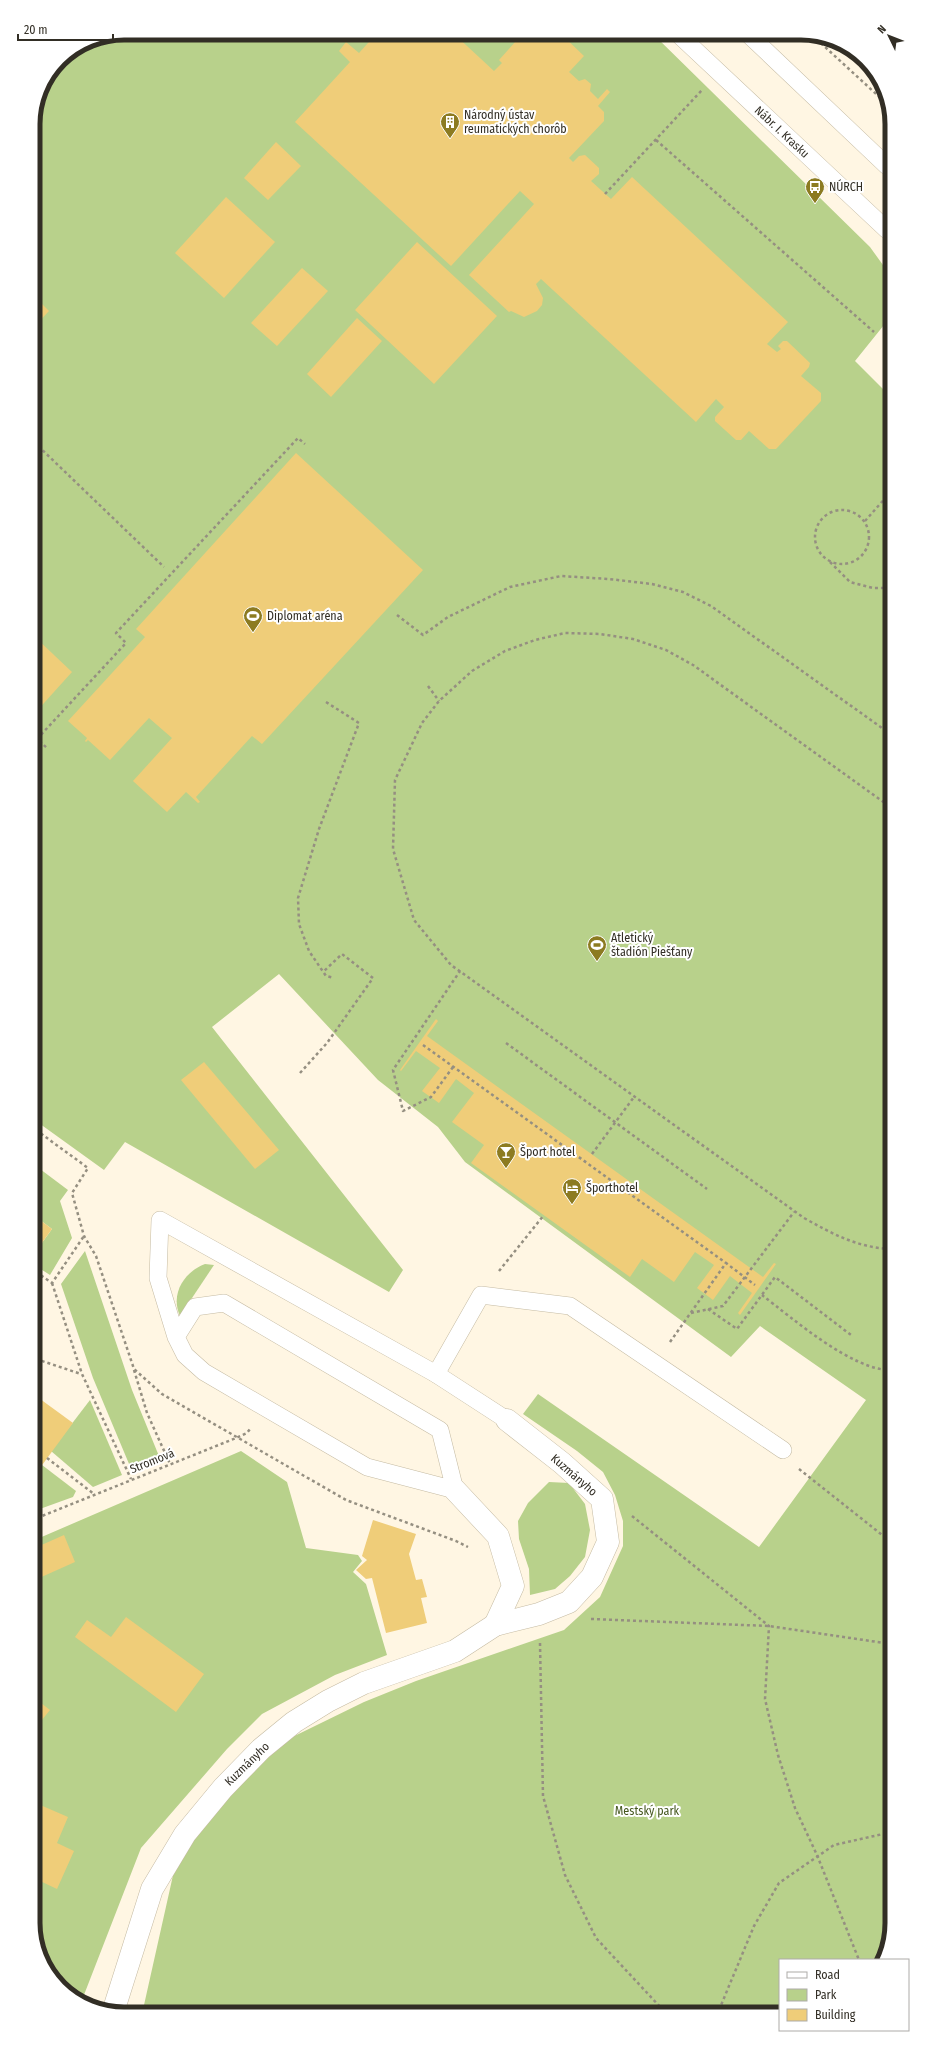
<svg xmlns="http://www.w3.org/2000/svg" width="925" height="2047" font-family="'Fira Sans Condensed',sans-serif">
  <rect width="100%" height="100%" fill="#fff6e3"/>
  <g fill="#b8d18b">
    <polygon points="125,33 652,33 870,247 888,272 888,320 855,361 888,394 892,1923 881,1960 780,1960 780,2009 142,2014 178,1853 272,1747 364,1702 416,1681 564,1630 600,1597 623,1546 623,1521 615,1495 603,1472 577,1451 523,1414 538,1394 759,1547 866,1400 760,1326 731,1357 465,1162 438,1127 378,1080 279,974 212,1027 403,1270 389,1292 125,1142 104,1170 36,1121 33,119 40,89 60,60 90,40"/>
    <polygon points="36,1166 68,1190 60,1201 72,1238 50,1275 36,1266 36,1251 52,1229 36,1217"/>
    <polygon points="85,1251 132,1390 161,1461 132,1471 93,1378 61,1284"/>
    <path d="M 205,1264 L 214,1265 L 180,1316 C 170,1294 184,1272 205,1264 Z"/>
    <polygon points="90,1400 122,1475 93,1487 51,1451"/>
    <polygon points="241,1451 287,1482 306,1548 358,1555 362,1561 353,1572 366,1584 387,1655 335,1675 262,1714 227,1749 141,1848 82,2000 69,1995 38,1952 37,1539"/>
    <polygon points="42,1465 76,1491 73,1497 37,1510 37,1472"/>
    <polygon points="549,1482 569,1483 585,1504 590,1530 585,1557 570,1576 555,1589 530,1595 529,1569 519,1539 518,1521 528,1503"/>
  </g>
  <g fill="#efcd79">
    <polygon points="377,33 453,33 494,71 502,63 499,60 523,33 560,33 584,56 569,72 579,81 585,79 591,84 590,91 598,99 607,89 610,92 598,106 604,112 604,121 569,158 573,162 579,156 585,155 599,168 599,174 591,181 611,199 632,177 788,322 767,344 777,352 781,349 778,346 783,341 787,341 810,363 809,367 801,376 821,393 821,401 776,449 769,449 749,431 741,440 736,440 715,421 715,417 724,407 716,399 696,422 541,279 536,284 543,298 542,305 537,311 524,317 511,311 509,312 469,275 534,204 520,191 451,266 295,122 350,62 339,51 346,42 359,53"/>
    <polygon points="276,142 301,166 268,200 244,178"/>
    <polygon points="226,197 275,242 224,298 175,253"/>
    <polygon points="417,242 497,316 434,384 355,310"/>
    <polygon points="302,268 328,291 277,346 251,323"/>
    <polygon points="34,296 49,311 34,327"/>
    <polygon points="357,318 382,341 331,397 307,374"/>
    <polygon points="296,453 423,570 262,744 252,736 196,797 200,802 198,803 186,792 167,812 133,781 172,738 149,718 110,760 88,740 86,742 85,741 87,738 68,721 145,637 136,629"/>
    <polygon points="35,637 72,672 35,713"/>
    <polygon points="436,1019 438,1021 427,1036 484,1077 763,1277 774,1263 776,1264 740,1315 738,1313 752,1293 730,1276 713,1300 697,1288 714,1265 695,1252 674,1282 642,1259 630,1277 471,1163 484,1145 452,1122 474,1093 456,1079 439,1103 422,1091 440,1068 416,1051 401,1071 400,1070"/>
    <polygon points="204,1062 279,1150 255,1169 181,1080"/>
    <polygon points="36,1217 52,1229 36,1251"/>
    <polygon points="36,1396 73,1423 37,1472"/>
    <polygon points="373,1520 416,1534 409,1554 416,1580 422,1579 427,1597 421,1598 427,1623 386,1633 372,1578 366,1579 356,1570 367,1560 362,1556"/>
    <polygon points="64,1535 75,1562 37,1579 37,1547"/>
    <polygon points="126,1617 204,1674 176,1712 75,1637 87,1620 111,1637"/>
    <polygon points="37,1700 50,1710 37,1726"/>
    <polygon points="38,1804 68,1817 57,1843 74,1851 57,1889 38,1880"/>
  </g>
  <g fill="none" stroke-linecap="round" stroke-linejoin="round">
    <g stroke="#c5bba3" stroke-width="18">
      <g id="service">
        <polyline points="677,33 887,230"/>
        <polyline points="747,33 887,166"/>
        <polyline points="176,1337 195,1307 224,1303 440,1430 455,1490 367,1467 204,1372 185,1355 176,1337 158,1278 160,1220 436,1374 507,1420"/>
        <polyline points="436,1374 481,1295 570,1306 783,1450"/>
      </g>
    </g>
    <g stroke="#c5bba3" stroke-width="23">
      <g id="minor">
        <polyline points="455,1490 498,1536 513,1586 495,1625"/>
        <polyline points="113,2012 152,1889 185,1834 223,1788 261,1749 294,1722 328,1701 364,1683 455,1651 495,1625 539,1614 569,1602 592,1577 608,1542 602,1499 562,1463 507,1420"/>
      </g>
    </g>
    <g stroke="#958f81" stroke-width="2.5" stroke-dasharray="3 3" stroke-linecap="butt">
      <polyline points="812,35 887,104"/>
      <polyline points="656,140 874,332"/>
      <polyline points="605,194 702,90"/>
      <polyline points="34,442 164,567"/>
      <circle cx="842" cy="537" r="27"/>
      <polyline points="865,521 888,495"/>
      <polyline points="830,562 850,582 873,588 888,588"/>
      <polyline points="397,615 423,635 448,617 510,587 561,576 609,579 652,584 683,592 711,606 889,733"/>
      <polyline points="428,686 439,701"/>
      <polyline points="326,702 359,723 319,829 298,898 299,924 309,951 326,976 334,978"/>
      <polyline points="35,737 47,748"/>
      <polyline points="37,739 126,643 116,633 298,438 305,444"/>
      <path d="M 889,806 L 693,665 L 666,650 L 633,639 L 600,634 L 565,633 L 535,640 L 505,651 L 472,671 L 439,701 L 422,723 L 395,780 L 393,849 L 414,920 L 451,965 L 804,1218 C 833,1234 856,1247 890,1249"/>
      <polyline points="506,1043 707,1189"/>
      <polyline points="423,1045 726,1263"/>
      <polyline points="453,1067 431,1097 403,1111 393,1070 460,971"/>
      <polyline points="300,1073 327,1043 373,978 342,954 323,972"/>
      <polyline points="36,1130 88,1168 72,1193 84,1236 96,1256 134,1369 162,1394 346,1500 456,1541 468,1547"/>
      <polyline points="592,1154 634,1097"/>
      <polyline points="499,1271 544,1215"/>
      <polyline points="36,1272 52,1283 84,1236"/>
      <polyline points="52,1283 82,1374 131,1479"/>
      <path d="M 762,1295 C 792,1318 853,1371 891,1370"/>
      <polyline points="708,1309 737,1329 775,1277 851,1335"/>
      <polyline points="691,1313 723,1306 794,1212"/>
      <polyline points="670,1342 726,1263 755,1285"/>
      <polyline points="36,1359 81,1374"/>
      <polyline points="134,1370 147,1413 170,1464"/>
      <polyline points="47,1458 94,1494"/>
      <polyline points="799,1469 891,1542"/>
      <polyline points="632,1516 769,1626 765,1699 778,1755 795,1808 817,1855 859,1960"/>
      <polyline points="37,1518 236,1438 247,1433 250,1429"/>
      <polyline points="591,1619 769,1626 891,1644"/>
      <polyline points="540,1643 543,1796 565,1875 596,1938 663,2010"/>
      <polyline points="719,2010 754,1926 779,1883 834,1845 883,1834 892,1834"/>
    </g>
    <use href="#service" stroke="#fff" stroke-width="17"/>
    <use href="#minor" stroke="#fff" stroke-width="22"/>
  </g>
  <defs>
    <g id="building-pin" transform="scale(1)"><path d="M0 17L-7.5 6A9.5 9.5 0 1 1 7.5 6Z" fill="#8c7b21" stroke="#fff"/><path d="M-4-6H4V6H1V3H-1V6H-4ZM-2.5-4.3h1.7v1.8h-1.7ZM.8-4.3h1.7v1.8H.8ZM-2.5-1h1.7V.8h-1.7ZM.8-1h1.7V.8H.8Z" fill="#fff"/></g>
    <g id="bus-pin" transform="scale(1)"><path d="M0 17L-7.5 6A9.5 9.5 0 1 1 7.5 6Z" fill="#8c7b21" stroke="#fff"/><path d="M-5-6H5V4H4V6H2V4H-2V6H-4V4H-5ZM-3.5-4V0h7V-4ZM-3.5 1.2v1.5H-2V1.2ZM2 1.2v1.5H3.5V1.2Z" fill="#fff"/></g>
    <g id="stadium-pin" transform="scale(1)"><path d="M0 17L-7.5 6A9.5 9.5 0 1 1 7.5 6Z" fill="#8c7b21" stroke="#fff"/><path d="M0-5a6.5 5 0 1 0 0 10a6.5 5 0 1 0 0-10ZM-3.5-1.8h7v3.6h-7Z" fill="#fff"/></g>
    <g id="bar-pin" transform="scale(1)"><path d="M0 17L-7.5 6A9.5 9.5 0 1 1 7.5 6Z" fill="#8c7b21" stroke="#fff"/><path d="M-6-5H6L.8 .8V4.5H3.5V6h-7V4.5H-.8V.8Z" fill="#fff"/></g>
    <g id="hotel-pin" transform="scale(1)"><path d="M0 17L-7.5 6A9.5 9.5 0 1 1 7.5 6Z" fill="#8c7b21" stroke="#fff"/><path d="M-6-4.5h1.5V1H6V5H4.5V3h-9V5H-6ZM-4 0a1.8 1.8 0 1 1 3.6 0ZM.5 0V-2.5h3Q6-2.5 6 0Z" fill="#fff"/></g>
  </defs>
  <g fill-rule="evenodd">
    <use href="#building-pin" x="450" y="122"/>
    <use href="#bus-pin" x="815" y="187"/>
    <use href="#stadium-pin" x="253" y="616"/>
    <use href="#stadium-pin" x="597" y="945"/>
    <use href="#bar-pin" x="506" y="1152"/>
    <use href="#hotel-pin" x="572" y="1188"/>
  </g>
  <g text-anchor="middle" stroke-width="4" stroke-linejoin="round" paint-order="stroke">
    <g font-size="12" fill="#322e25" stroke="#fff" text-anchor="start">
      <text x="464" y="119">Národný ústav<tspan x="464" dy="14">reumatických chorôb</tspan></text>
      <text x="829" y="191">NÚRCH</text>
      <text x="267" y="620">Diplomat aréna</text>
      <text x="611" y="942">Atletický<tspan x="611" dy="14">štadión Piešťany</tspan></text>
      <text x="520" y="1156">Šport hotel</text>
      <text x="586" y="1192">Športhotel</text>
    </g>
    <g font-size="12" fill="#322e25" stroke="#fff">
      <text transform="translate(782 132) rotate(43)" y="4">Nábr. I. Krasku</text>
      <text transform="translate(152 1461) rotate(-22)" y="4">Stromová</text>
      <text transform="translate(574 1475) rotate(41)" y="4">Kuzmányho</text>
      <text transform="translate(247 1764) rotate(-44)" y="4">Kuzmányho</text>
    </g>
    <g font-size="12" fill="#45571f" stroke="#fff">
      <text x="647" y="1815">Mestský park</text>
    </g>
  </g>
  <path d="M0 0H925V2047H0ZM124 40H801A84 84 0 0 1 885 124V1923A84 84 0 0 1 801 2007H124A84 84 0 0 1 40 1923V124A84 84 0 0 1 124 40Z" fill="#fff" fill-rule="evenodd"/>
  <path fill="none" stroke="#322e25" stroke-width="5" d="M124 40H801A84 84 0 0 1 885 124V1923A84 84 0 0 1 801 2007H124A84 84 0 0 1 40 1923V124A84 84 0 0 1 124 40Z"/>
  <rect x="779" y="1959" width="130" height="72" fill="#ffffff" stroke="#adaba8"/>
  <rect x="787" y="1972" width="20" height="6" fill="#ffffff" stroke="#adaba8"/>
  <text x="815" y="1979" font-size="12" fill="#322e25">Road</text>
  <rect x="787" y="1989" width="20" height="12" fill="#b8d18b" stroke="#adaba8"/>
  <text x="815" y="1999" font-size="12" fill="#322e25">Park</text>
  <rect x="787" y="2009" width="20" height="12" fill="#efcd79" stroke="#adaba8"/>
  <text x="815" y="2019" font-size="12" fill="#322e25">Building</text>
  <g transform="translate(889 36) rotate(313)" stroke="#ffffff" stroke-width="3" paint-order="stroke">
  <path d="M0-3L7 15L0 10L-7 15Z" fill="#322e25"/>
  <text y="-6" font-size="11" font-weight="bold" text-anchor="middle" fill="#322e25">N</text>
  </g>
  <path d="M18 34v6h95v-6" fill="none" stroke="#322e25" stroke-width="2"/>
  <text x="24" y="34" font-size="12" fill="#322e25" stroke="#ffffff" stroke-width="3" paint-order="stroke">20 m</text>
</svg>
